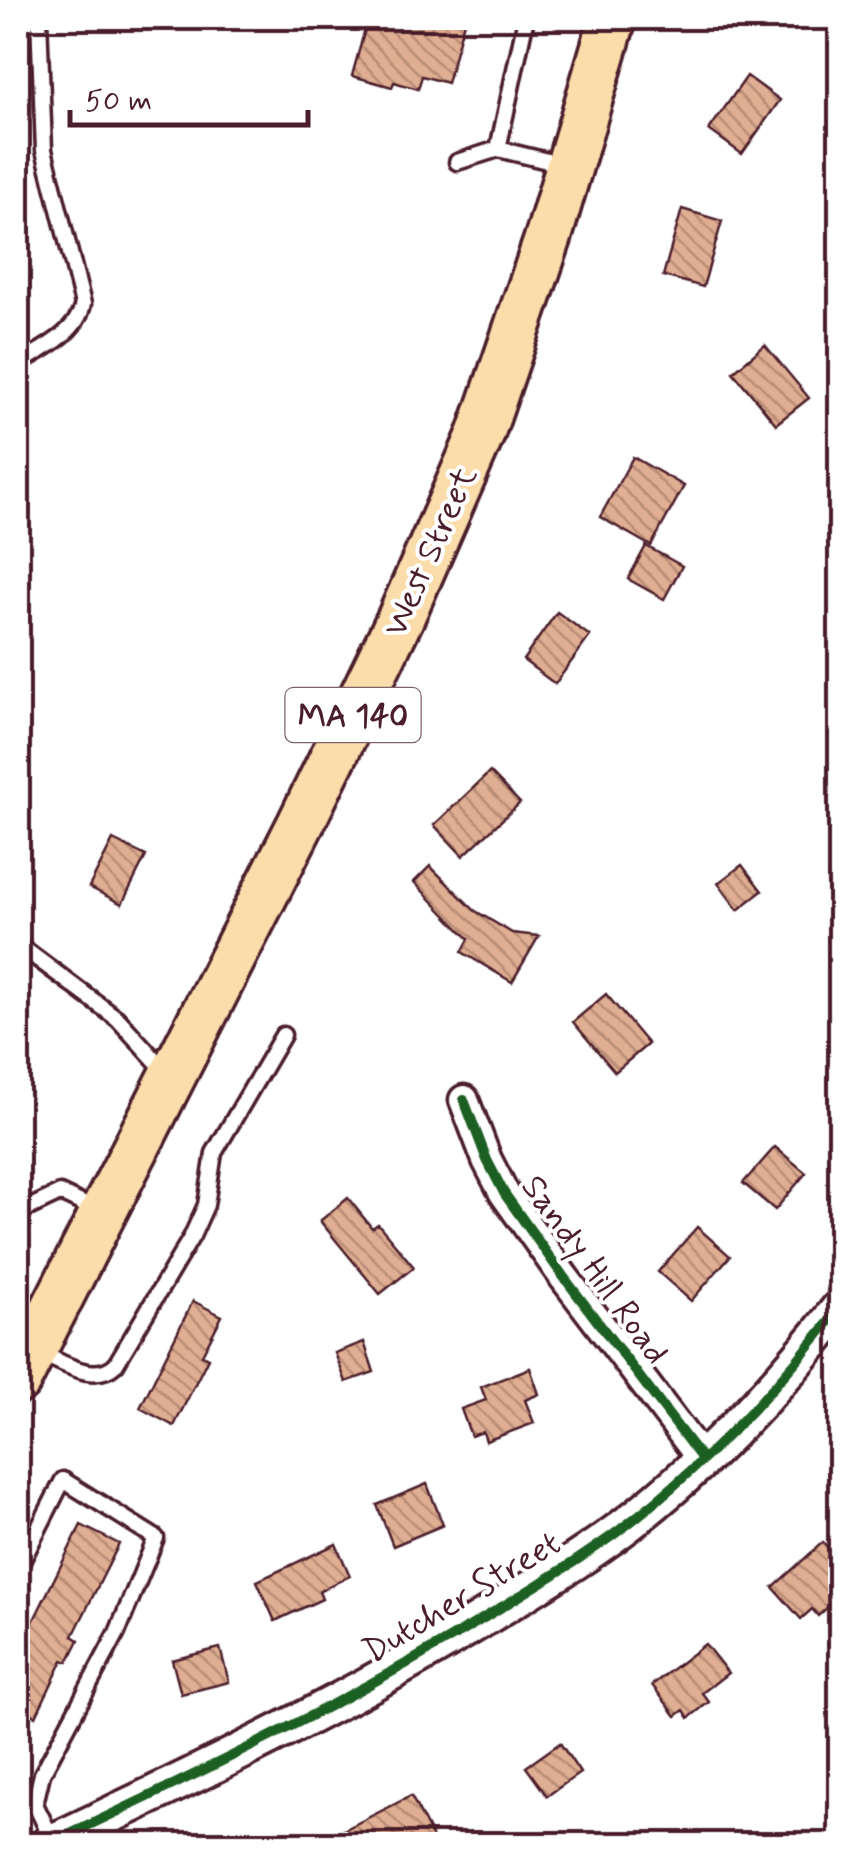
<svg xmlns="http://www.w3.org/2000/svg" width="858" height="1862" font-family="Mynerve,sans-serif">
  <defs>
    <pattern id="building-back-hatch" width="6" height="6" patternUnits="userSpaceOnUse" patternTransform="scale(2.5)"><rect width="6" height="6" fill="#e0ae92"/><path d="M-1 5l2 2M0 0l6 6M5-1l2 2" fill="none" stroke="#b88d77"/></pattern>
  </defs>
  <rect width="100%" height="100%" fill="#fff"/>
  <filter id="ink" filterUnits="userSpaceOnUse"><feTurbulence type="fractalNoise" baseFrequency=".01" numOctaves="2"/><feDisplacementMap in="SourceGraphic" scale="20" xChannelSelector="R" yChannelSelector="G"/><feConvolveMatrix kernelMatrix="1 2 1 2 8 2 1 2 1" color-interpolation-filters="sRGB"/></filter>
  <g filter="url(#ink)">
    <g fill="url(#building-back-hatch)" stroke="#4a1f2b" stroke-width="2.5">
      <polygon points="368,18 465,18 447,83 422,76 418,89 394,82 392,87 352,76"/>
      <polygon points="747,76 780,100 742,154 709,130"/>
      <polygon points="682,209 722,221 703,287 663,276"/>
      <polygon points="765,345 809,398 776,424 733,372"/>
      <polygon points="633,457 684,486 651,546 600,517"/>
      <polygon points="646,546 682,566 664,599 628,579"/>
      <polygon points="557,612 590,636 555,684 523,660"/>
      <polygon points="490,772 520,803 463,856 434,825"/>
      <polygon points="113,840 146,856 122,904 89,887"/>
      <polygon points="742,865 762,891 738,910 718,883"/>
      <polygon points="430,866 474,910 512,933 539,936 512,982 462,952 469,939 414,882"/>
      <polygon points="606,994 648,1044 615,1072 573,1022"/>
      <polygon points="775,1147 806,1173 775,1210 743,1183"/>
      <polygon points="348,1198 372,1228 378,1224 414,1267 380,1294 320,1221"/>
      <polygon points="697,1227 730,1256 691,1301 658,1272"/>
      <polygon points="193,1301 222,1316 202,1355 208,1358 174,1426 140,1408"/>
      <polygon points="364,1342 374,1372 346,1382 335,1353"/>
      <polygon points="530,1368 539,1394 525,1400 534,1423 486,1441 483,1432 471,1436 461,1409 486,1400 481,1387"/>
      <polygon points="427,1484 443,1525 393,1546 377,1505"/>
      <polygon points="81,1525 119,1544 73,1636 79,1640 68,1662 63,1660 36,1716 18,1707 18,1652"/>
      <polygon points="823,1542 840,1562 840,1596 818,1616 812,1609 801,1619 773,1587"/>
      <polygon points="336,1544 350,1576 319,1591 322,1599 275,1621 257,1581"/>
      <polygon points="705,1644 728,1673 702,1693 709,1702 689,1718 684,1710 676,1716 652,1685"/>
      <polygon points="220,1648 229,1682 181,1694 172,1660"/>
      <polygon points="560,1743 580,1773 547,1796 526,1767"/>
      <polygon points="411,1796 436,1844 316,1844"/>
    </g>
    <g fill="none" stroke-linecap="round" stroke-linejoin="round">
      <g stroke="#4a1f2b" stroke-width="21">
        <g id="service">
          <polyline points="526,18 498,149 564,165"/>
          <polyline points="457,162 498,149"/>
          <path d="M 18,364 C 42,349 77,334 83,304 L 44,150 L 39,18"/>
          <polyline points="18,948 27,951 118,1019 167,1073"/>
          <polyline points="18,1213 60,1193 98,1211"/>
          <path d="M 38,1352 C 62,1362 94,1385 116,1364 L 192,1236 L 206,1205 L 214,1153 L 283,1035"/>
          <polyline points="18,1569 63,1480 156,1538 117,1633 42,1774 35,1804 53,1841"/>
        </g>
      </g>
      <g stroke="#4a1f2b" stroke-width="35">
        <polyline id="minor" points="464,1100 487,1160 504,1193 563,1276 702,1459"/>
      </g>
      <g stroke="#4a1f2b" stroke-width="42">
        <path id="tertiary" d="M 49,1844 C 202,1772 356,1698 500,1608 C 547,1579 596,1550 639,1515 C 714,1455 781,1383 840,1308"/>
      </g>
      <g stroke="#4a1f2b" stroke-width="52">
        <polyline id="primary" points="18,1380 300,825 401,617 481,434 549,235 613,18"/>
      </g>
      <use href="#service" stroke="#fff" stroke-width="14"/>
      <use href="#minor" stroke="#fff" stroke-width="28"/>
      <use href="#tertiary" stroke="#fff" stroke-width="35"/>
      <use href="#primary" stroke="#fbddab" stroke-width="45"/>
      <g stroke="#fff" stroke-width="16">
        <g id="cycleway">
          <polyline points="464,1100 487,1160 504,1193 563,1276 702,1459"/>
          <path d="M 49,1844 C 202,1772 356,1698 500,1608 C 547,1579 596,1550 639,1515 C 714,1455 781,1383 840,1308"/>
        </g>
      </g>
      <use href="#cycleway" stroke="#1b5e20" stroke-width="10"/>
    </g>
  </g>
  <g text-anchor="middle" stroke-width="8" stroke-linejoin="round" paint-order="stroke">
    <rect fill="#fff" stroke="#80626b" stroke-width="2.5" x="285.5" y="688" width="135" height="54" rx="8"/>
    <g font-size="32" font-weight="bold" fill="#4a1f2b">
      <text x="353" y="726">MA 140</text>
    </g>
    <g font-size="35" fill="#4a1f2b" stroke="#fff">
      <text transform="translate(429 551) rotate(-66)" y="12">West Street</text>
      <text transform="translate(596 1269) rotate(54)" y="12">Sandy Hill Road</text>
      <text transform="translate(461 1596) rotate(-31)" y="12">Dutcher Street</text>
    </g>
  </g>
  <rect width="858" height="1862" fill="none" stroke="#fff" stroke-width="60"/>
  <rect x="30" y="30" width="798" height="1802" fill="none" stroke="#4a1f2b" stroke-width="4" filter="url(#ink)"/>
  <path d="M70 110v15h238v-15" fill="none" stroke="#4a1f2b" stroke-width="5"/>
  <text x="85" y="110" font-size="30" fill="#4a1f2b" stroke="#ffffff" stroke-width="8" paint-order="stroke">50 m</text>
</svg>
